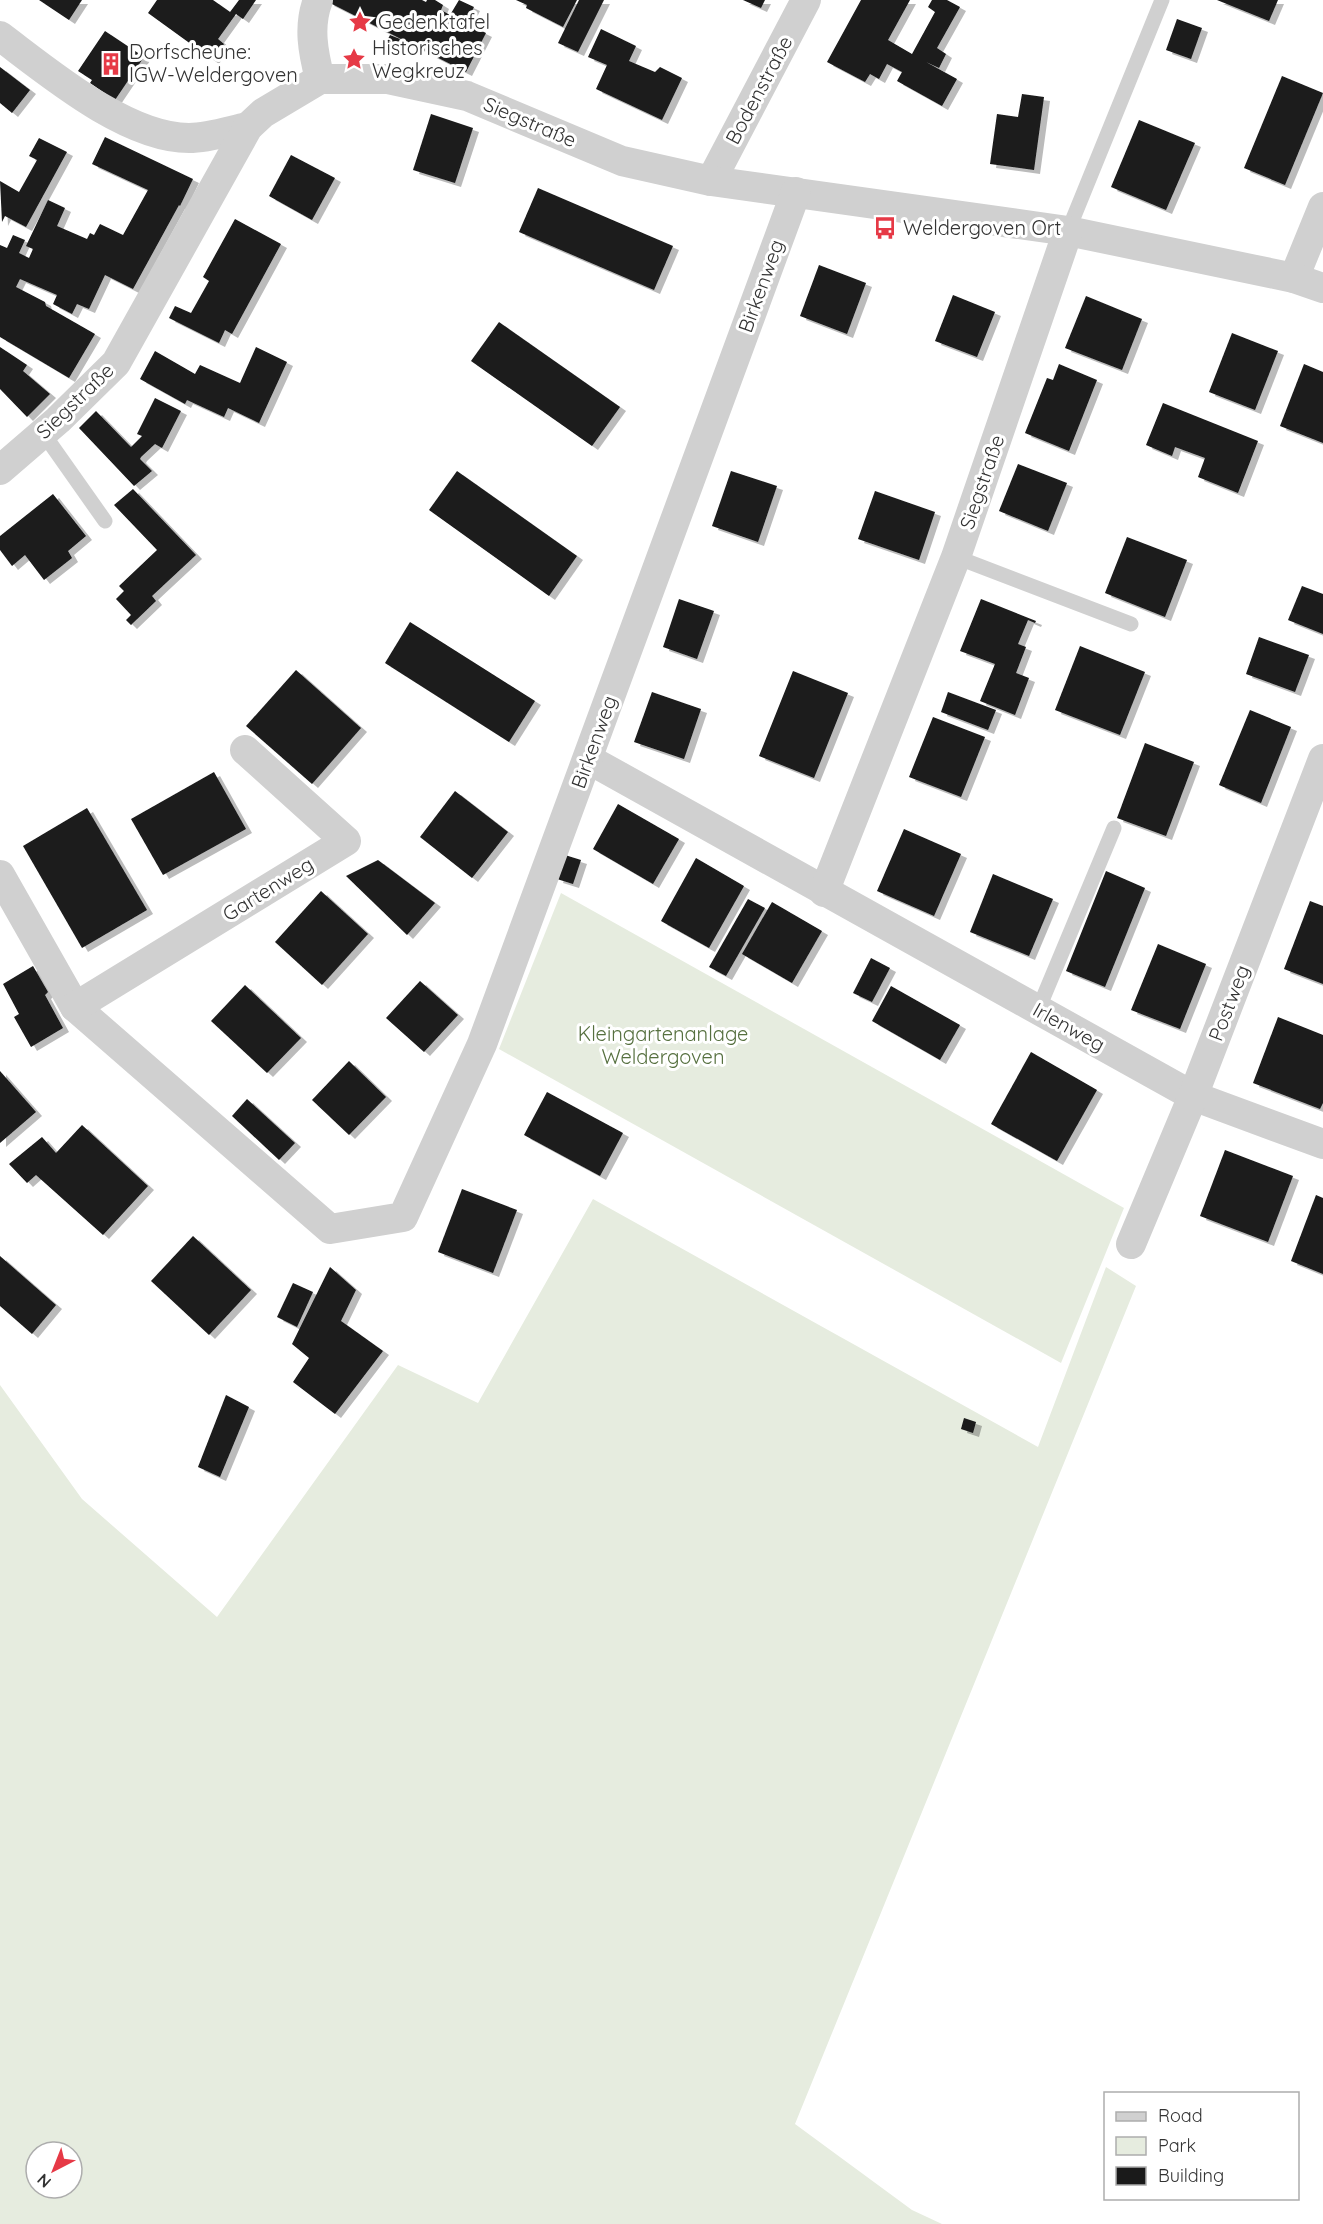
<svg xmlns="http://www.w3.org/2000/svg" width="1323" height="2224" font-family="Quicksand,sans-serif">
  <defs>
    <filter id="shadow"><feDropShadow dx="6" dy="4" stdDeviation="0" flood-color="#0004"/></filter>
  </defs>
  <rect width="100%" height="100%" fill="#fff"/>
  <g fill="#e6ecdf" fill-rule="evenodd">
    <polygon points="561,893 1124,1208 1061,1363 499,1049"/>
    <path d="M 593,1199 L 1038,1447 L 1106,1267 L 1136,1286 L 795,2124 L 912,2210 L 942,2224 L 0,2224 L 0,1385 L 82,1499 L 217,1617 L 398,1365 L 478,1403 ZM 36,2152 L 72,2152 L 72,2188 L 36,2188 Z"/>
  </g>
  <g fill="#1a1a1a" filter="url(#shadow)">
    <polygon points="39,0 82,0 69,20"/>
    <polygon points="157,0 213,0 230,12 239,0 256,0 243,19 236,14 218,39 224,44 213,60 148,13"/>
    <polygon points="329,0 422,0 426,2 427,0 435,0 443,5 441,10 450,15 459,0 474,7 466,23 486,33 466,72 328,2"/>
    <polygon points="516,0 577,0 563,27 526,8 527,5"/>
    <polygon points="579,0 604,0 578,52 558,43"/>
    <polygon points="743,0 765,0 761,8"/>
    <polygon points="861,0 910,0 888,40 912,54 935,12 928,7 932,0 947,0 960,7 937,48 946,54 939,68 926,62 957,79 942,106 897,81 902,72 887,64 879,79 870,74 865,82 827,62"/>
    <polygon points="1217,0 1278,0 1269,21"/>
    <polygon points="1177,19 1202,28 1191,59 1166,50"/>
    <polygon points="601,29 636,46 629,61 655,72 660,67 682,78 662,120 596,89 607,65 588,57"/>
    <polygon points="105,31 144,57 115,100 90,83 92,80 78,71"/>
    <polygon points="390,35 400,39 397,45 387,41"/>
    <polygon points="0,67 30,90 12,113 0,103"/>
    <polygon points="1282,76 1323,93 1285,185 1244,168"/>
    <polygon points="1022,94 1044,97 1034,170 990,164 997,114 1018,117"/>
    <polygon points="431,114 473,128 455,183 413,170"/>
    <polygon points="1139,120 1195,143 1166,210 1111,187"/>
    <polygon points="105,137 193,179 180,206 179,205 133,289 105,275 89,309 77,304 72,314 53,304 57,295 20,279 16,287 45,302 46,306 95,334 69,378 0,337 0,245 7,248 13,235 25,240 19,253 29,258 33,249 26,246 48,200 65,208 57,226 87,239 90,233 94,235 100,224 123,235 148,190 92,164"/>
    <polygon points="39,138 67,152 26,227 5,216 2,222 0,181 19,192 37,160 29,156"/>
    <polygon points="291,155 335,178 312,220 269,196"/>
    <polygon points="538,188 673,246 654,290 519,232"/>
    <polygon points="235,219 281,244 232,334 225,330 219,343 169,318 175,306 191,313 209,281 203,277"/>
    <polygon points="819,265 866,283 847,334 800,316"/>
    <polygon points="953,295 995,312 977,357 935,341"/>
    <polygon points="1086,296 1142,319 1122,370 1065,348"/>
    <polygon points="499,322 620,407 592,446 471,361"/>
    <polygon points="1232,333 1278,351 1255,410 1209,392"/>
    <polygon points="0,347 27,365 23,371 50,394 27,417 0,389"/>
    <polygon points="256,347 287,362 259,423 228,408 224,417 187,400 185,404 140,379 155,351 195,374 200,365 240,383"/>
    <polygon points="1059,364 1097,380 1069,451 1025,433 1047,378 1053,380"/>
    <polygon points="1304,364 1323,372 1323,443 1280,426"/>
    <polygon points="155,398 181,411 162,448 155,444 141,457 140,459 152,471 134,486 79,428 96,411 131,447 142,436 137,434"/>
    <polygon points="1163,403 1258,441 1238,493 1198,477 1205,458 1175,447 1172,456 1146,445"/>
    <polygon points="1018,464 1067,483 1048,531 999,511"/>
    <polygon points="457,471 577,556 549,596 429,510"/>
    <polygon points="731,471 777,486 758,542 712,526"/>
    <polygon points="133,489 196,555 152,596 156,601 131,625 126,620 131,615 116,599 124,591 119,586 157,550 114,505"/>
    <polygon points="875,491 935,512 919,560 858,539"/>
    <polygon points="53,494 86,536 68,551 72,558 44,580 25,555 12,566 0,550 0,536"/>
    <polygon points="1127,537 1187,560 1165,617 1105,593"/>
    <polygon points="1302,586 1323,594 1323,634 1288,620"/>
    <polygon points="679,599 714,611 697,659 663,647"/>
    <polygon points="981,599 1036,621 1035,623 1028,620 1018,644 1026,647 1016,673 1029,678 1015,715 980,701 995,664 960,651"/>
    <polygon points="410,622 535,701 509,742 385,663"/>
    <polygon points="1259,637 1309,655 1295,692 1246,674"/>
    <polygon points="1080,646 1145,672 1120,735 1055,710"/>
    <polygon points="296,670 361,728 312,784 246,726"/>
    <polygon points="793,671 848,693 814,778 759,756"/>
    <polygon points="652,692 701,709 684,759 634,742"/>
    <polygon points="948,692 996,710 988,730 941,712"/>
    <polygon points="1250,710 1291,727 1261,803 1219,785"/>
    <polygon points="933,717 985,737 961,797 909,777"/>
    <polygon points="1145,743 1194,762 1166,836 1117,818"/>
    <polygon points="214,772 246,829 163,875 131,819"/>
    <polygon points="455,791 508,832 472,878 420,837"/>
    <polygon points="618,804 679,839 653,884 593,849"/>
    <polygon points="87,808 147,910 82,948 23,846"/>
    <polygon points="904,829 961,854 934,916 877,891"/>
    <polygon points="565,855 581,860 573,884 557,879"/>
    <polygon points="696,858 744,886 709,948 661,921"/>
    <polygon points="378,860 435,903 407,935 346,876"/>
    <polygon points="1106,871 1145,888 1105,987 1066,971"/>
    <polygon points="993,874 1053,899 1029,956 970,932"/>
    <polygon points="321,891 368,934 322,985 275,942"/>
    <polygon points="748,899 765,908 726,976 709,967"/>
    <polygon points="1310,901 1323,906 1323,984 1284,969"/>
    <polygon points="772,902 822,931 792,983 742,954"/>
    <polygon points="1158,944 1206,964 1180,1029 1131,1010"/>
    <polygon points="871,958 890,968 872,1002 853,993"/>
    <polygon points="33,966 48,992 45,995 63,1028 31,1047 14,1017 19,1014 3,984"/>
    <polygon points="420,981 458,1015 424,1052 386,1018"/>
    <polygon points="245,985 301,1038 267,1073 211,1021"/>
    <polygon points="891,986 960,1025 940,1060 872,1021"/>
    <polygon points="1278,1017 1323,1035 1323,1103 1320,1109 1253,1083"/>
    <polygon points="1031,1052 1097,1090 1057,1161 991,1124"/>
    <polygon points="349,1061 386,1097 349,1135 312,1100"/>
    <polygon points="0,1071 36,1112 0,1143"/>
    <polygon points="547,1092 623,1133 600,1176 524,1135"/>
    <polygon points="247,1099 295,1143 279,1160 232,1116"/>
    <polygon points="82,1125 148,1186 103,1235 36,1175 27,1183 9,1164 42,1137 56,1153"/>
    <polygon points="1225,1150 1293,1176 1268,1242 1200,1216"/>
    <polygon points="462,1189 517,1210 493,1273 438,1252"/>
    <polygon points="1316,1195 1323,1198 1323,1274 1291,1261"/>
    <polygon points="193,1236 251,1290 209,1335 151,1281"/>
    <polygon points="0,1256 56,1305 32,1334 0,1306"/>
    <polygon points="330,1267 356,1290 341,1321 383,1351 335,1414 293,1382 309,1358 292,1344"/>
    <polygon points="293,1283 313,1292 297,1327 277,1317"/>
    <polygon points="226,1395 249,1407 220,1477 198,1467"/>
    <polygon points="964,1418 976,1422 973,1433 961,1429"/>
  </g>
  <g fill="none" stroke-linecap="round" stroke-linejoin="round">
    <g stroke="#d0d0d0" stroke-width="15">
      <polyline points="1068,231 1162,0"/>
      <polyline points="43,433 105,521"/>
      <polyline points="956,557 1131,624"/>
      <polyline points="1038,1010 1114,828"/>
    </g>
    <g stroke="#d0d0d0" stroke-width="30">
      <path d="M 318,0 C 308,26 313,52 320,79"/>
      <path d="M 0,36 C 48,72 126,138 189,138 C 209,138 229,131 248,127"/>
      <polyline points="711,181 806,0"/>
      <polyline points="1294,278 1323,207"/>
      <polyline points="0,470 58,420 116,363 248,127 263,113 320,79 388,79 467,96 622,161 711,181 1068,231 1294,278 1323,288"/>
      <polyline points="588,759 1193,1096 1323,1144"/>
      <polyline points="0,875 75,1007 330,1229 403,1217 482,1044 796,192"/>
      <polyline points="824,892 956,557 1068,231"/>
      <polyline points="75,1007 346,841 245,750"/>
      <polyline points="1131,1244 1193,1096 1323,759"/>
    </g>
  </g>
  <defs>
    <g id="sight-bare" transform="scale(1.8)"><path d="M0-6L1.8-2.2L6-1.7L2.9 1.2L3.7 5.4L0 3.3L-3.7 5.4L-2.9 1.2L-6-1.7L-1.8-2.2Z" fill="#e63946" stroke="#fff" stroke-width="2.5" paint-order="stroke"/></g>
    <g id="building-bare" transform="scale(1.8)"><path d="M-4-6H4V6H1V3H-1V6H-4ZM-2.5-4.3h1.7v1.8h-1.7ZM.8-4.3h1.7v1.8H.8ZM-2.5-1h1.7V.8h-1.7ZM.8-1h1.7V.8H.8Z" fill="#e63946" stroke="#fff" stroke-width="2.5" paint-order="stroke"/></g>
    <g id="bus-bare" transform="scale(1.8)"><path d="M-5-6H5V4H4V6H2V4H-2V6H-4V4H-5ZM-3.5-4V0h7V-4ZM-3.5 1.2v1.5H-2V1.2ZM2 1.2v1.5H3.5V1.2Z" fill="#e63946" stroke="#fff" stroke-width="2.5" paint-order="stroke"/></g>
  </defs>
  <g fill-rule="evenodd">
    <use href="#sight-bare" x="360" y="22"/>
    <use href="#sight-bare" x="354" y="59"/>
    <use href="#building-bare" x="111" y="64"/>
    <use href="#bus-bare" x="885" y="228"/>
  </g>
  <g text-anchor="middle" stroke-width="6" stroke-linejoin="round" paint-order="stroke">
    <g font-size="20" fill="#333" stroke="#fff" text-anchor="start">
      <text x="378" y="29">Gedenktafel</text>
      <text x="372" y="55">Historisches<tspan x="372" dy="23">Wegkreuz</tspan></text>
      <text x="129" y="59">Dorfscheune:<tspan x="129" dy="23">IGW-Weldergoven</tspan></text>
      <text x="903" y="235">Weldergoven Ort</text>
    </g>
    <g font-size="20" fill="#333" stroke="#fff">
      <text transform="translate(759 90) rotate(-62)" y="7">Bodenstraße</text>
      <text transform="translate(530 122) rotate(23)" y="7">Siegstraße</text>
      <text transform="translate(761 286) rotate(-70)" y="7">Birkenweg</text>
      <text transform="translate(75 401) rotate(-44)" y="7">Siegstraße</text>
      <text transform="translate(982 482) rotate(-71)" y="7">Siegstraße</text>
      <text transform="translate(594 742) rotate(-70)" y="7">Birkenweg</text>
      <text transform="translate(268 889) rotate(-32)" y="7">Gartenweg</text>
      <text transform="translate(1229 1003) rotate(-69)" y="7">Postweg</text>
      <text transform="translate(1069 1027) rotate(29)" y="7">Irlenweg</text>
    </g>
    <g font-size="20" fill="#56703f" stroke="#fff">
      <text x="663" y="1041">Kleingartenanlage<tspan x="663" dy="23">Weldergoven</tspan></text>
    </g>
  </g>
  <rect x="1104" y="2092" width="195" height="108" fill="#ffffff" stroke="#adadad" stroke-width="1.5"/>
  <rect x="1116" y="2112" width="30" height="9" fill="#d0d0d0" stroke="#adadad" stroke-width="1.5"/>
  <text x="1158" y="2122" font-size="18" fill="#333333">Road</text>
  <rect x="1116" y="2137" width="30" height="18" fill="#e6ecdf" stroke="#adadad" stroke-width="1.5"/>
  <text x="1158" y="2152" font-size="18" fill="#333333">Park</text>
  <rect x="1116" y="2167" width="30" height="18" fill="#1a1a1a" stroke="#adadad" stroke-width="1.5"/>
  <text x="1158" y="2182" font-size="18" fill="#333333">Building</text>
  <g transform="translate(54 2170) rotate(222)"><circle r="28" fill="#ffffff" stroke="#adadad" stroke-width="1.5"/>
  <path d="M0-4.5L10 22L0 15L-10 22Z" fill="#e63946"/>
  <text y="-9" font-size="16" font-weight="bold" text-anchor="middle" fill="#333333">N</text>
  </g>
</svg>
